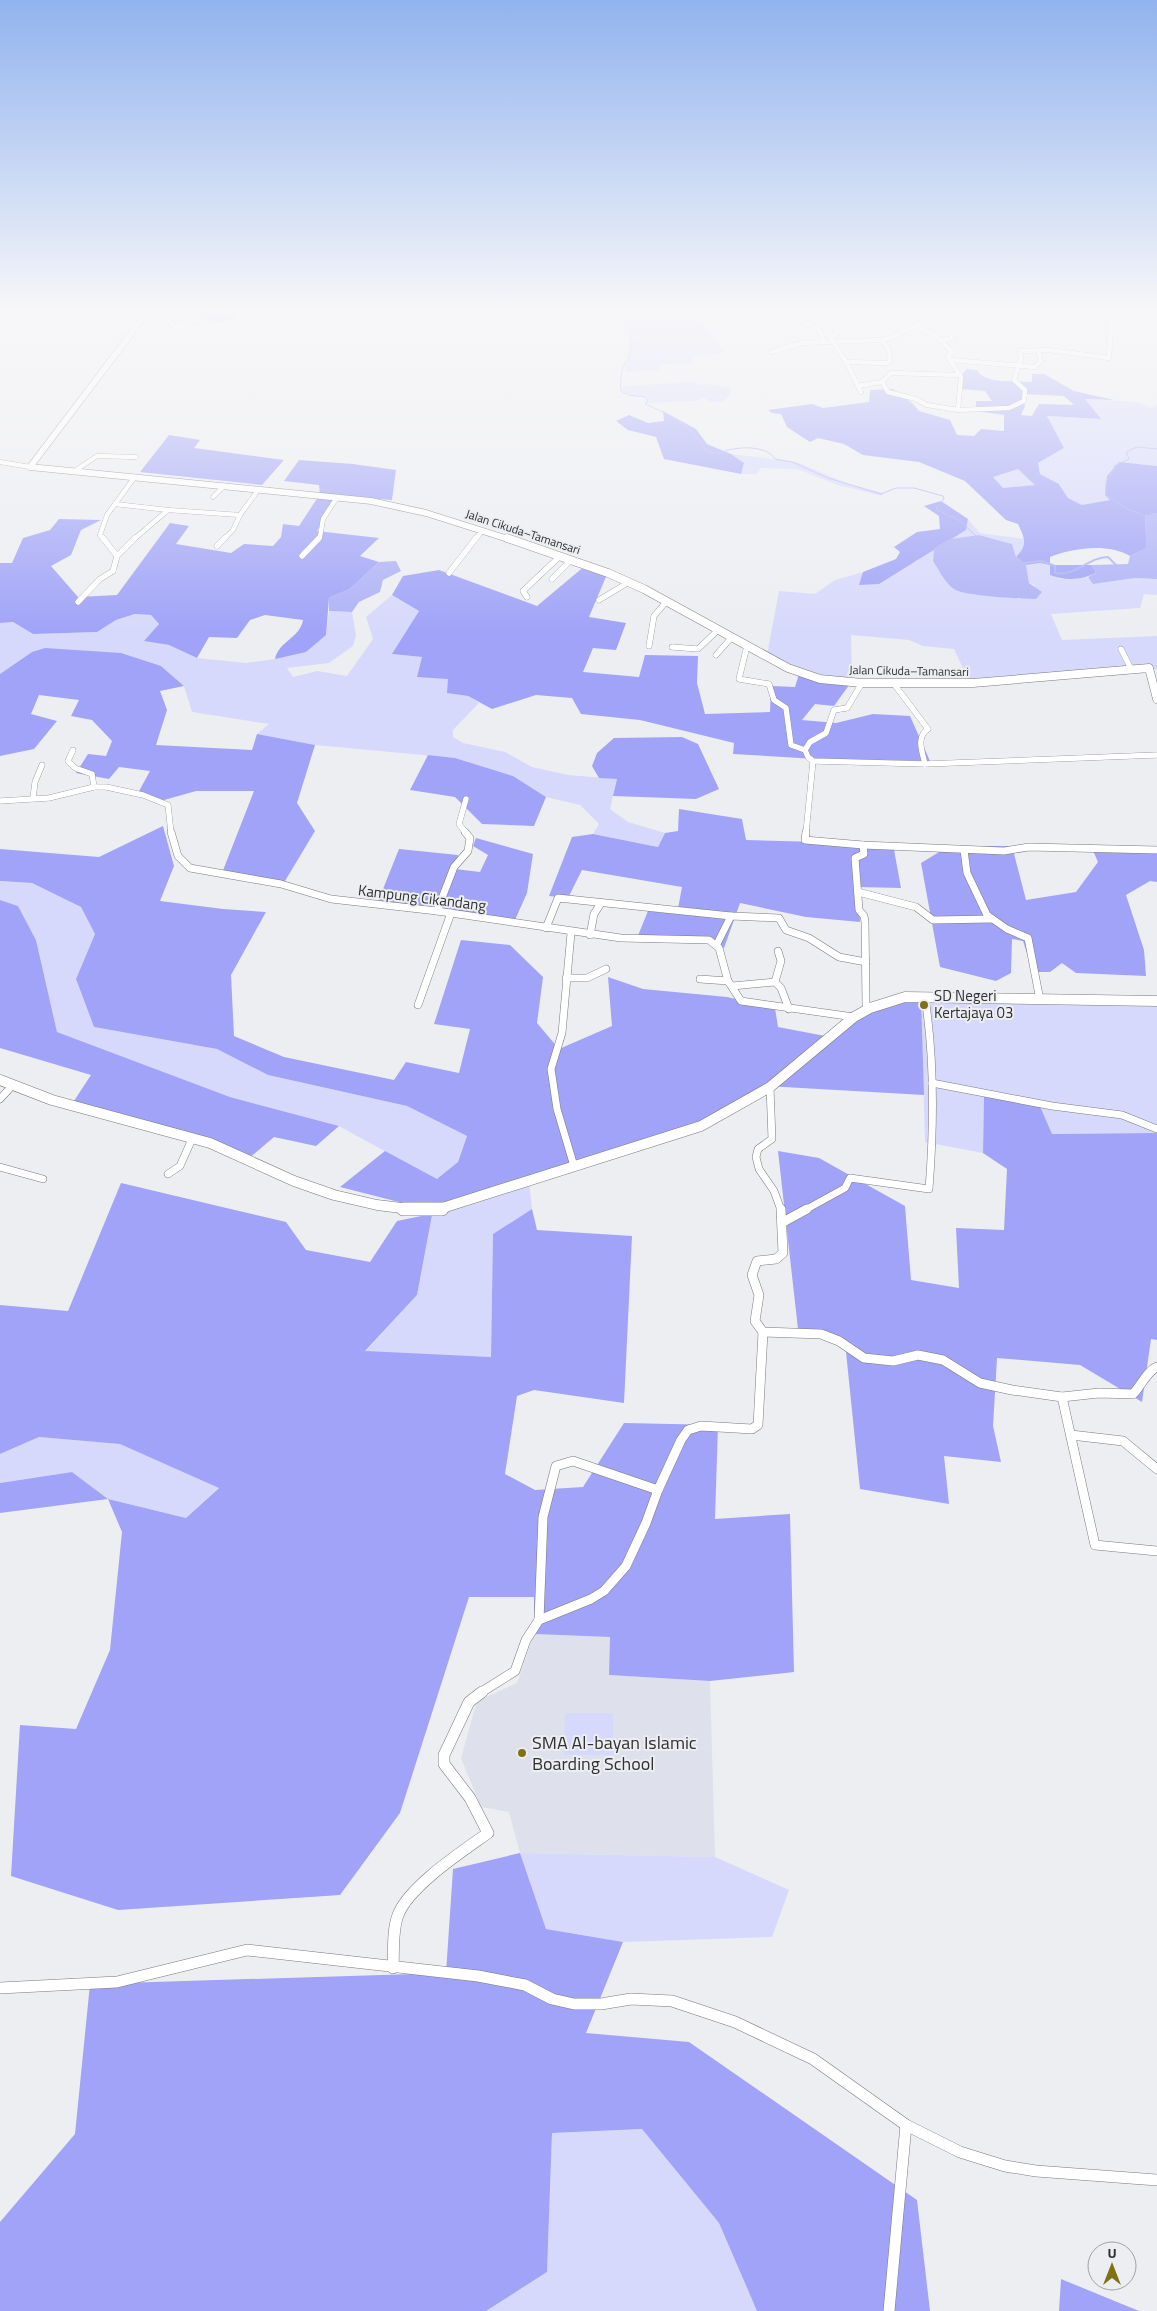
<svg xmlns="http://www.w3.org/2000/svg" width="1157" height="2311" font-family="'Titillium Web',sans-serif">
  <rect width="100%" height="100%" fill="#edeef2"/>
  <polygon fill="#dee0eb" points="534,1634 610,1637 609,1675 710,1681 715,1857 520,1853 509,1812 481,1807 461,1758 477,1701 517,1683"/>
  <g fill="#d7d9fc">
    <polygon points="610,310 684,310 713,334 725,353 692,357 693,363 659,364 660,370 625,372 631,330 624,327 622,321 614,317"/>
    <path d="M 696,382 L 697,385 L 711,384 L 732,388 L 729,395 L 722,402 L 711,402 L 703,397 L 697,401 L 645,403 L 648,399 C 640,394 631,397 622,392 L 623,386 Z"/>
    <polygon points="1084,399 1137,402 1152,408 1157,405 1157,466 1119,462 1110,500 1082,505 1068,498 1060,484 1040,474 1038,463 1064,448 1047,416 1100,419"/>
    <polygon points="731,454 797,462 846,483 883,493 882,496 838,485 797,469 761,468 756,474 741,474 744,463"/>
    <polygon points="1018,469 1036,485 1003,488 992,476"/>
    <polygon points="968,519 980,533 1026,539 1025,548 1016,557 1012,544 979,535 950,539 966,530"/>
    <polygon points="934,548 933,561 970,594 1020,599 1035,585 1029,583 1026,565 1040,563 1050,565 1050,575 1061,579 1088,577 1093,584 1135,578 1157,579 1157,595 1144,594 1140,608 1051,614 1062,640 1157,636 1157,669 969,681 954,649 923,646 909,640 851,635 852,681 799,674 767,655 779,591 815,594 835,580 863,572 860,585 916,562"/>
    <polygon points="392,595 419,611 393,654 422,657 449,679 448,693 468,696 479,703 453,730 453,737 463,743 505,752 532,767 568,775 617,779 610,809 628,822 665,833 658,847 593,834 599,824 580,805 546,797 513,776 455,758 315,745 257,734 269,724 192,712 184,686 161,666 32,652 0,674 0,623 13,622 33,634 97,632 116,620 136,614 151,615 159,624 145,641 169,645 197,658 246,663 275,659 326,635 329,611 352,612 356,635 353,646 329,663 287,668 293,677 317,671 347,676 373,639 366,617"/>
    <polygon points="0,881 32,883 81,907 95,934 76,979 94,1027 217,1049 268,1075 407,1106 467,1136 458,1162 437,1180 339,1126 230,1097 57,1032 36,940 18,906 0,900"/>
    <polygon points="921,997 1157,1002 1157,1133 1051,1134 984,1096 983,1153 925,1142"/>
    <polygon points="529,1180 532,1209 493,1234 491,1357 365,1352 417,1295 432,1215"/>
    <polygon points="39,1437 121,1444 219,1487 186,1518 108,1499 72,1472 0,1483 0,1454"/>
    <polygon points="565,1713 613,1713 613,1755 564,1755"/>
    <polygon points="520,1853 715,1857 789,1890 772,1937 623,1942 546,1929"/>
    <polygon points="642,2129 719,2223 757,2311 486,2311 547,2272 552,2133"/>
  </g>
  <g fill="#a0a3f7" fill-rule="evenodd">
    <path d="M 966,369 L 977,370 C 985,385 1015,380 1032,382 L 1032,374 L 1044,374 L 1074,391 L 1114,400 L 1085,399 L 1101,419 L 1047,416 L 1064,448 L 1038,463 L 1040,474 L 1059,484 L 1068,498 L 1082,505 L 1110,500 L 1105,495 L 1107,476 L 1119,462 L 1157,466 L 1157,513 L 1145,516 L 1147,548 L 1130,556 C 1107,543 1074,548 1050,557 L 1050,565 L 1092,565 L 1096,573 C 1082,580 1065,581 1050,575 L 1050,565 L 1040,563 L 1026,565 L 1016,557 C 1028,545 1025,539 1018,524 L 1006,520 L 965,481 L 919,462 L 863,455 L 844,444 L 818,438 L 810,442 L 787,427 L 781,414 L 772,413 L 768,410 L 812,404 L 823,408 L 869,402 L 870,390 L 893,389 L 912,403 L 919,411 L 950,420 L 957,435 L 974,436 L 981,429 L 1004,431 L 1004,415 L 976,411 L 976,401 L 992,401 L 985,391 L 960,389 L 959,379 ZM 1022,394 L 1064,396 L 1074,405 L 1039,404 L 1032,416 L 1021,415 L 1025,406 ZM 1018,469 L 1035,485 L 1003,488 L 993,477 Z"/>
    <polygon points="663,411 696,429 707,444 731,454 744,463 741,474 664,459 656,437 628,430 616,421 629,415 648,423 664,421"/>
    <polygon points="169,435 200,440 194,448 284,460 262,485 140,472"/>
    <polygon points="299,460 353,464 396,470 392,500 320,495 319,485 284,481"/>
    <path d="M 318,497 L 337,499 L 317,531 L 379,538 L 360,556 L 379,562 L 350,589 L 329,598 L 326,635 L 306,652 L 275,659 C 279,641 300,638 303,620 L 265,615 L 250,620 L 237,638 L 209,637 L 197,658 L 169,645 L 144,641 L 159,624 L 151,615 L 135,614 L 116,620 L 97,632 L 33,634 L 13,622 L 0,623 L 0,563 L 12,563 L 23,538 L 50,530 L 59,519 L 101,520 L 81,530 L 71,555 L 51,566 L 78,597 L 117,595 L 170,523 L 189,526 L 176,544 L 231,553 L 244,544 L 273,546 L 281,537 L 283,524 L 299,526 Z"/>
    <polygon points="941,501 968,519 966,530 879,584 859,585 863,572 896,559 900,552 894,547 917,532 940,529 939,516 924,506"/>
    <polygon points="586,565 608,572 589,617 626,623 616,650 593,648 583,672 639,677 645,655 698,656 697,683 705,714 770,712 771,686 795,687 799,674 852,681 834,706 815,704 802,720 836,723 873,714 910,716 930,761 833,760 733,754 734,743 640,720 581,714 572,698 536,695 492,709 468,696 447,693 448,679 417,677 422,657 392,654 419,611 392,595 403,576 439,570 537,606"/>
    <polygon points="45,648 121,653 161,666 184,686 160,691 167,710 156,745 252,750 257,734 315,745 297,803 315,831 282,886 222,873 254,791 196,791 157,802 138,793 150,771 119,767 109,779 76,773 88,754 106,756 112,741 92,720 71,716 79,700 39,695 31,714 57,721 34,749 0,756 0,674 32,652"/>
    <polygon points="682,737 698,744 719,789 696,799 613,796 617,779 599,778 592,766 597,753 614,738"/>
    <polygon points="428,755 455,758 513,776 546,797 534,826 482,824 455,797 410,790"/>
    <polygon points="679,809 742,819 746,840 893,844 901,888 858,887 860,922 806,917 740,903 724,948 682,936 637,938 648,911 677,914 682,887 582,870 568,898 549,896 572,837 593,834 658,847 665,833 678,831"/>
    <polygon points="163,826 174,866 160,901 223,909 266,912 231,975 234,1036 284,1057 394,1080 406,1062 459,1073 470,1029 434,1024 461,940 510,945 543,977 537,1023 559,1049 612,1026 608,977 643,989 727,997 775,1008 778,1027 825,1036 853,1012 921,997 924,1095 766,1086 697,1128 432,1215 417,1295 365,1351 491,1357 493,1234 532,1209 537,1230 632,1236 624,1403 534,1390 517,1396 505,1474 535,1490 583,1487 624,1423 718,1425 715,1519 790,1514 794,1672 710,1681 609,1675 610,1637 534,1634 534,1597 469,1597 400,1813 340,1895 118,1910 11,1876 20,1725 76,1729 110,1650 122,1532 108,1499 0,1513 0,1483 72,1472 108,1499 186,1518 219,1488 120,1444 39,1437 0,1454 0,1305 68,1311 121,1183 286,1222 306,1250 370,1262 397,1221 431,1214 399,1202 340,1187 385,1151 437,1179 458,1162 467,1136 407,1106 268,1075 217,1049 94,1027 76,979 95,934 81,907 32,883 0,881 0,849 99,857"/>
    <polygon points="476,838 533,854 527,893 515,920 377,904 399,849 458,855 455,869 480,872 488,855 473,846"/>
    <polygon points="949,846 1012,846 1026,900 1076,892 1098,862 1091,846 1157,846 1157,882 1150,881 1126,895 1144,950 1146,976 1076,973 1062,963 1050,972 1033,972 1023,941 1012,939 1011,973 996,981 940,967 921,863"/>
    <polygon points="0,900 18,906 36,940 57,1032 230,1097 339,1126 316,1146 274,1137 248,1159 70,1107 91,1075 0,1048"/>
    <polygon points="984,1095 1039,1104 1052,1134 1157,1133 1157,1340 1151,1339 1142,1402 1080,1365 997,1358 993,1426 1001,1462 944,1456 949,1504 860,1489 845,1342 798,1329 778,1151 819,1158 905,1206 911,1280 959,1288 956,1228 1004,1230 1007,1169 983,1153"/>
    <polygon points="520,1853 546,1929 623,1942 586,2033 689,2042 917,2200 930,2311 757,2311 719,2223 642,2129 552,2133 547,2272 486,2311 0,2311 0,2222 75,2134 90,1984 446,1973 453,1869"/>
    <polygon points="1061,2279 1139,2311 1059,2311"/>
  </g>
  <g fill="#aeb2f6">
    <path d="M 205,310 L 243,310 C 229,324 221,324 202,319 L 201,314 Z"/>
    <polygon points="1155,513 1157,513 1157,579 1135,578 1093,584 1088,577 1096,573 1092,565 1128,564 1130,556 1146,548 1145,516"/>
    <path d="M 979,535 L 1012,544 L 1016,557 L 1026,565 L 1029,583 L 1042,592 L 1036,599 C 1022,599 963,596 954,589 C 945,583 939,570 933,561 L 934,548 L 950,539 Z"/>
    <polygon points="396,561 401,571 383,580 380,592 359,602 352,612 329,611 329,598 350,589 379,562"/>
  </g>
  <g fill="none" stroke-linecap="round" stroke-linejoin="round">
    <g stroke="#aeb2f6" stroke-width="1">
      <path d="M 622,310 L 628,319 L 622,323 C 635,336 635,349 625,363 C 621,369 620,385 621,391 L 628,395 L 645,397 L 648,401 L 645,404 C 670,415 693,425 706,451 L 719,454 C 732,446 766,444 775,459 L 792,462 L 828,478 L 881,494 L 896,488 L 914,488 L 943,496 L 944,499 L 936,508 L 937,510 L 960,521 L 978,538"/>
      <polyline points="1148,517 1125,508 1106,495 1106,482 1114,470 1114,466 1129,459 1126,452 1137,447 1157,449"/>
    </g>
    <path stroke="#aeb2f6" stroke-width="2" d="M 1023,563 L 1042,561 L 1055,566 L 1055,573 C 1076,577 1088,557 1108,557 L 1116,565"/>
    <g stroke="#797a7d" stroke-width="5">
      <g id="street-far4">
        <polyline points="807,310 822,315 837,330 838,332 831,336 832,340 846,362 887,363 890,361 888,348 881,340"/>
        <polyline points="808,312 798,316 802,322 818,329 825,342"/>
        <polyline points="142,320 168,321 174,326 200,327"/>
        <polyline points="917,325 941,340 953,338"/>
        <polyline points="941,340 952,352 948,357 961,377 958,410"/>
        <polyline points="771,352 802,343 881,340 893,337 946,310"/>
        <polyline points="950,360 1035,367 1041,361 1038,350"/>
        <polyline points="846,362 861,392"/>
        <polyline points="960,375 891,373 882,382 888,392 916,399 927,405 958,410 1009,408 1024,401 1025,390 1014,380 1021,358 1020,351 1049,350 1109,358 1112,310"/>
        <polyline points="857,386 882,382"/>
        <polyline points="0,462 30,467"/>
        <polyline points="73,472 97,456 136,457"/>
        <polyline points="213,497 224,486"/>
        <polyline points="115,504 168,510"/>
        <polyline points="104,540 100,535 107,515 134,478"/>
        <polyline points="133,540 168,510 240,515 258,490"/>
        <polyline points="223,540 233,530 240,515"/>
        <polyline points="318,540 320,537 323,519 336,499"/>
        <polyline points="475,540 482,531"/>
      </g>
    </g>
    <g stroke="#797a7d" stroke-width="6">
      <g id="street-far3">
        <polyline points="103,538 117,556"/>
        <polyline points="217,546 225,538"/>
        <polyline points="302,556 319,538"/>
        <polyline points="449,573 476,538"/>
        <polyline points="552,579 571,560"/>
        <polyline points="527,597 523,591 559,557"/>
        <polyline points="599,600 629,582"/>
        <polyline points="78,602 100,579 113,571 117,556 135,538"/>
        <polyline points="649,646 654,616 666,602"/>
        <polyline points="747,646 739,679 769,684 774,700 786,708 791,745 805,750 808,757 813,761 925,764 1157,755"/>
        <polyline points="672,647 698,649 718,630"/>
        <polyline points="1121,649 1131,669"/>
        <polyline points="716,655 732,637"/>
        <path d="M 894,684 L 928,729 C 916,737 922,751 925,764"/>
        <polyline points="73,750 68,761 75,768 92,774 94,787"/>
        <polyline points="805,750 810,742 826,733 834,710 847,708 862,683"/>
        <polyline points="33,798 35,782 42,765"/>
        <polyline points="466,799 459,824 466,833"/>
        <polyline points="0,801 49,798 94,787 106,787 143,795 168,805 171,833"/>
        <polyline points="806,833 813,761"/>
      </g>
    </g>
    <g stroke="#797a7d" stroke-width="8">
      <g id="street-far2">
        <polyline points="171,832 178,856 190,868 281,884 331,899 437,911 621,938 709,940 719,948 728,981 741,1001 854,1017"/>
        <polyline points="806,832 805,840 863,845 1004,851 1029,847 1157,850"/>
        <polyline points="863,845 864,854 855,858 859,910 864,916 865,922 866,1004 870,1008"/>
        <polyline points="964,850 967,873 987,915 1007,929 1028,938 1040,1000"/>
        <polyline points="858,892 916,907 933,920 992,919"/>
        <polyline points="437,911 454,867 468,851 470,838 465,832"/>
        <polyline points="546,928 558,898 731,916"/>
        <polyline points="571,933 562,1033 551,1069 557,1109 574,1166"/>
        <polyline points="590,935 594,914 601,903"/>
        <polyline points="717,944 731,916 779,918 786,930 809,938 839,957 866,962"/>
        <polyline points="566,978 587,978 606,969"/>
        <polyline points="700,979 728,981"/>
        <polyline points="775,982 781,961 778,951"/>
        <polyline points="732,986 775,982 781,988 789,1009"/>
        <polyline points="418,1005 451,913"/>
        <polyline points="932,1083 1052,1106 1122,1115 1157,1129"/>
        <polyline points="770,1087 772,1139 758,1149 756,1157 759,1169 774,1191 781,1210"/>
        <polyline points="0,1099 12,1086"/>
        <polyline points="0,1167 43,1179"/>
        <polyline points="168,1174 180,1166 192,1139"/>
        <path d="M 805,1210 L 845,1188 L 850,1178 L 929,1189 C 934,1125 935,1062 925,998"/>
      </g>
    </g>
    <g stroke="#797a7d" stroke-width="10">
      <g id="street-far1">
        <path d="M 781,1209 L 783,1253 L 776,1259 L 757,1261 L 752,1275 L 759,1295 L 755,1321 L 763,1332 L 821,1334 L 839,1341 L 864,1358 L 893,1361 L 918,1355 L 943,1360 L 980,1383 L 1012,1390 L 1062,1397 L 1099,1393 L 1133,1394 C 1141,1386 1147,1371 1157,1367"/>
        <polyline points="785,1221 807,1209"/>
        <polyline points="1062,1397 1095,1545 1157,1551"/>
        <polyline points="1071,1435 1123,1441 1157,1469"/>
        <polyline points="539,1620 543,1517 556,1466 573,1461 658,1490"/>
        <polyline points="480,1693 515,1671 526,1640 539,1620 591,1599 604,1591 626,1566 646,1523 658,1490 681,1440 688,1430 701,1426 752,1429 758,1425 763,1332"/>
      </g>
    </g>
    <g stroke="#797a7d" stroke-width="12">
      <g id="street">
        <path d="M 393,1968 C 394,1951 392,1931 398,1915 C 409,1886 463,1851 488,1833 L 470,1798 L 444,1764 L 444,1755 L 469,1702 L 482,1692"/>
        <polyline points="0,1988 117,1982 247,1950 478,1976 525,1985 552,1999 574,2004 601,2004 631,1999 672,2001 735,2022 813,2059 906,2125 960,2152 1005,2166 1036,2171 1157,2180"/>
        <polyline points="889,2311 906,2125"/>
      </g>
    </g>
    <g stroke="#797a7d" stroke-width="7">
      <polyline id="secondary-far3" points="149,310 30,467 371,501 426,513 511,540"/>
    </g>
    <g stroke="#797a7d" stroke-width="9">
      <polyline id="secondary-far2" points="507,538 608,573 644,589 788,668 820,679 862,683 973,683 1149,668 1157,699"/>
    </g>
    <g stroke="#797a7d" stroke-width="11">
      <g id="secondary-far1">
        <polyline points="0,1080 52,1100 210,1143 294,1181 334,1195 377,1205 418,1210"/>
        <polyline points="436,1210 701,1126 770,1087 854,1017 870,1008 905,997 1157,1001"/>
      </g>
    </g>
    <g stroke="#797a7d" stroke-width="14">
      <polyline id="secondary" points="403,1209 442,1209"/>
    </g>
    <use href="#street-far4" stroke="#fff" stroke-width="4.5"/>
    <use href="#street-far3" stroke="#fff" stroke-width="5.5"/>
    <use href="#street-far2" stroke="#fff" stroke-width="7"/>
    <use href="#street-far1" stroke="#fff" stroke-width="9"/>
    <use href="#street" stroke="#fff" stroke-width="11"/>
    <use href="#secondary-far3" stroke="#fff" stroke-width="6"/>
    <use href="#secondary-far2" stroke="#fff" stroke-width="8"/>
    <use href="#secondary-far1" stroke="#fff" stroke-width="10"/>
    <use href="#secondary" stroke="#fff" stroke-width="13"/>
  </g>
  <linearGradient id="sky" x2="0" y2="1"><stop stop-color="#91b3ee"/><stop offset="0.49" stop-color="#f7f7f9"/><stop offset="1" stop-color="#f7f7f9" stop-opacity="0"/></linearGradient>
  <rect width="1157" height="633" fill="url(#sky)"/>
  <g fill="#7e7213" stroke="#edeef2" stroke-width="2">
    <circle cx="924" cy="1005" r="5"/>
    <circle cx="522" cy="1753" r="5"/>
  </g>
  <g text-anchor="middle" stroke-width="4" stroke-linejoin="round" paint-order="stroke">
    <g font-size="12" fill="#303032" stroke="#edeef2">
      <text transform="translate(523 532) rotate(18)" y="4">Jalan Cikuda–Tamansari</text>
      <text transform="translate(909 671) rotate(1)" y="4">Jalan Cikuda–Tamansari</text>
    </g>
    <g font-size="15" fill="#303032" stroke="#edeef2">
      <text transform="translate(422 898) rotate(7)" y="5">Kampung Cikandang</text>
    </g>
    <g font-size="15" fill="#303032" stroke="#edeef2" text-anchor="start">
      <text x="934" y="1001">SD Negeri<tspan x="934" dy="17">Kertajaya 03</tspan></text>
    </g>
    <g font-size="18" fill="#303032" stroke="#edeef2" text-anchor="start">
      <text x="532" y="1749">SMA Al-bayan Islamic<tspan x="532" dy="21">Boarding School</tspan></text>
    </g>
  </g>
  <g transform="translate(1112 2266)"><circle r="24" fill="#edeef2" stroke="#a1a2a5"/>
  <path d="M0-4L9 19L0 12L-9 19Z" fill="#7e7213"/>
  <text y="-8" font-size="14" font-weight="bold" text-anchor="middle" fill="#303032">U</text>
  </g>
</svg>
